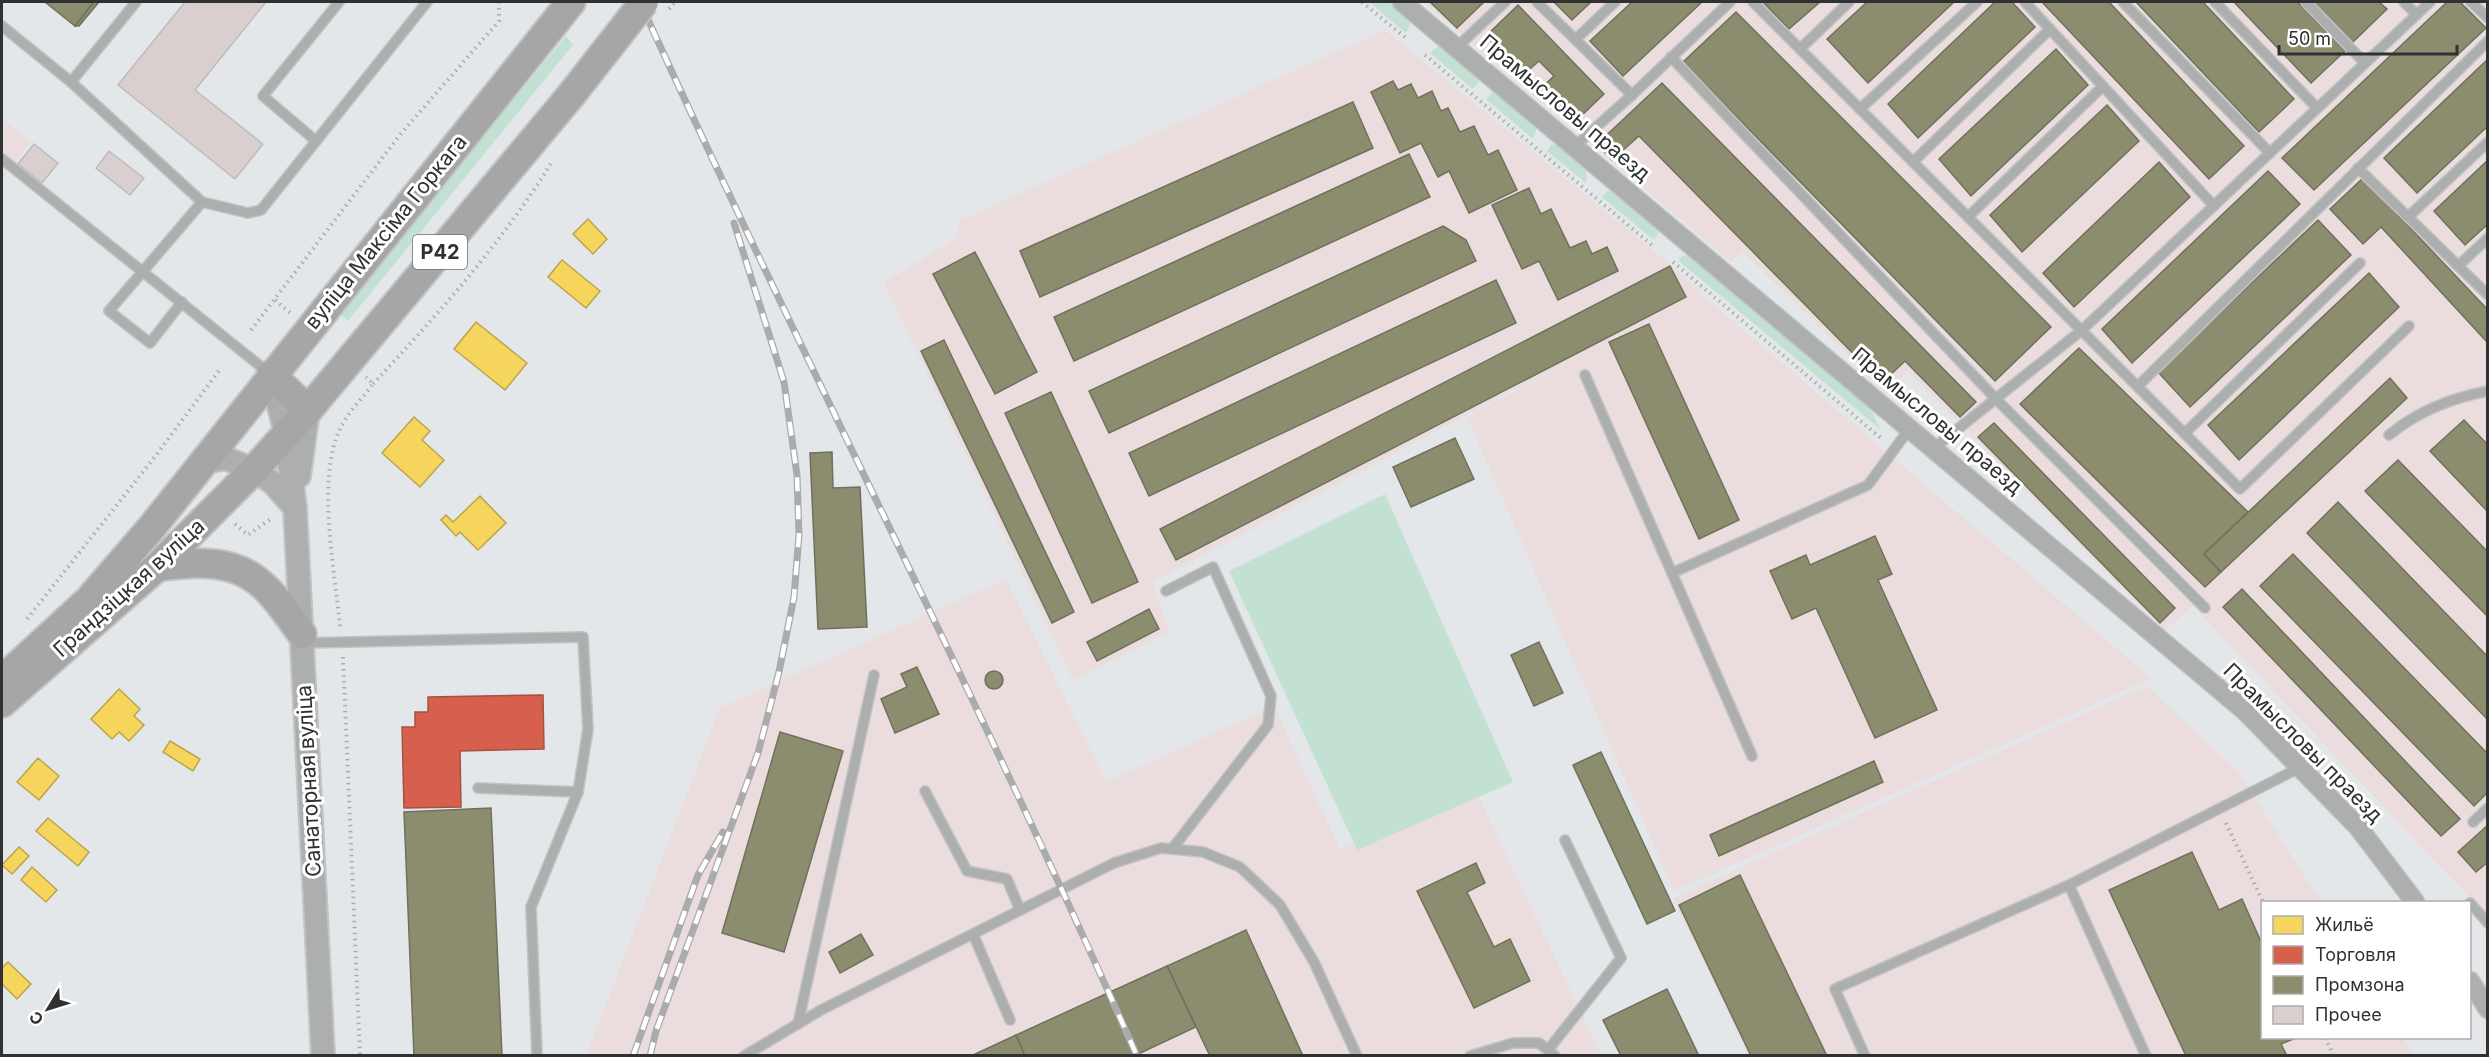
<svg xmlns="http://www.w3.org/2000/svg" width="2489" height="1057" font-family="Inter,sans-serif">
  <rect width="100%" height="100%" fill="#e4e7e9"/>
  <g fill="#ebdddd">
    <polygon points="1423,2 2487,2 2487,916 2193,606 2164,631 1908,371 1886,392 1742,251 1731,262"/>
    <polygon points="1385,30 1701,290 1699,292 2151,678 1674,891 1467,417 1654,316 1152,582 1169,632 1073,680 884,283 958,237 959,221"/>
    <polygon points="2,119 31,142 2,179"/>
    <polygon points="1006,579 1106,782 1274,706 1340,849 1477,793 1601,1055 586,1056 720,708"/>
    <polygon points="2147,686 2240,774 2321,902 2262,902 2262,1038 2403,1038 2414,1055 1748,1055 1673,898"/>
  </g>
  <g fill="#c2e1d2">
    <polygon points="1369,2 1390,2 1406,15 1410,24 1406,33"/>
    <polygon points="566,36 573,45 348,321 338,312"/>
    <polygon points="1441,44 1478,76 1479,82 1473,89 1430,53"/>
    <polygon points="1495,90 1535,124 1536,131 1533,139 1486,99"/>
    <path d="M 1558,144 C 1573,156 1591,163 1586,183 L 1547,151 L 1551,145 Z"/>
    <polygon points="1607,191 1614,191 1657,227 1658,233 1654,240 1602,197"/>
    <polygon points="1690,255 1869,406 1881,430 1679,261 1682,256"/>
    <polygon points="1385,494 1513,782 1357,850 1229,571"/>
  </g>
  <g fill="#f6d55c" stroke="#baa44f" stroke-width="1.5">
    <polygon points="588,219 607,239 593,254 573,234"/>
    <polygon points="562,260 600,291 586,308 548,277"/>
    <polygon points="476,322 527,363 505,390 454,349"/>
    <polygon points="414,417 430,431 422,440 444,460 420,487 382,453"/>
    <polygon points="480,496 506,523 478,550 460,532 456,536 441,520 446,515 453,522"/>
    <polygon points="119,689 140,709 134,716 144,725 129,741 119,732 112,739 91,719"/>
    <polygon points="170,741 200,759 193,771 163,752"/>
    <polygon points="38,758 59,776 39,800 17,782"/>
    <polygon points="48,818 89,852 78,866 36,831"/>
    <polygon points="19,847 29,856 12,874 2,865"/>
    <polygon points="32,867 57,890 46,902 21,880"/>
    <polygon points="8,962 31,984 17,999 2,984 2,968"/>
  </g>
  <polygon fill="#d6604d" stroke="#a45245" stroke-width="1.5" points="543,695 544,749 460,751 461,807 404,808 402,727 415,727 415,712 428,712 428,697"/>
  <g fill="#8c8c6e" stroke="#70715c" stroke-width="1.5">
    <polygon points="45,2 94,2 75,26"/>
    <polygon points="94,2 99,2 79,26 75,26"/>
    <polygon points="1430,2 1484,2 1457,28"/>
    <polygon points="1554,2 1591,2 1572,20"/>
    <polygon points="1632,2 1702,2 1623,76 1590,41"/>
    <polygon points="1763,2 1820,2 1789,29"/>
    <polygon points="1867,2 1954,2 1868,83 1827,39"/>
    <polygon points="1995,2 2012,2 2035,27 1918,138 1888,104"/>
    <polygon points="2042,2 2109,2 2244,146 2209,179"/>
    <polygon points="2136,2 2203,2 2294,99 2259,132"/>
    <polygon points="2234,2 2298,2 2345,51 2311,83"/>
    <polygon points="2312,2 2379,2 2387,9 2352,43"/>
    <polygon points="2447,2 2460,2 2486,28 2314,190 2282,158"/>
    <polygon points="1518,5 1604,94 1574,123 1541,88 1554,76 1539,61 1523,75 1486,36"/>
    <polygon points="1736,12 2051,327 1995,381 1683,62"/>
    <polygon points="2056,49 2088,85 1971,196 1939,159"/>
    <polygon points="2488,59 2488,126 2417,193 2384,158"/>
    <polygon points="1393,81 1398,90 1411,84 1418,98 1432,91 1441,111 1448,108 1460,132 1474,126 1488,155 1498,150 1517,190 1469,213 1449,171 1438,177 1421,143 1400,153 1371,92"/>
    <polygon points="1662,83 1976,402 1960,417 1905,361 1882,383 1639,136 1612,160 1597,144"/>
    <polygon points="1353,102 1373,148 1040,297 1020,251"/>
    <polygon points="2107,105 2139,141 2022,252 1990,215"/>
    <polygon points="1409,154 1430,197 1074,361 1054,317"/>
    <polygon points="2488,160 2488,224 2465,245 2434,211"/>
    <polygon points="2159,162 2190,197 2074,307 2043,273"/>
    <polygon points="2268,171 2300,204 2132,363 2102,329"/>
    <polygon points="2363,178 2488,310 2488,343 2381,227 2363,244 2330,209"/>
    <polygon points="1529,188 1541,214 1551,209 1570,248 1586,241 1592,254 1607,247 1618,271 1558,300 1539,261 1522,269 1492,205"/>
    <polygon points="2318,220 2351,255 2190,407 2158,372"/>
    <polygon points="1443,226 1466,240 1476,261 1109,433 1089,391"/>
    <polygon points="975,252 1037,372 995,394 933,274"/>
    <polygon points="1670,266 1686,297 1176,560 1160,529"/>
    <polygon points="2369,273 2399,307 2239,460 2208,425"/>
    <polygon points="1496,280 1516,323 1149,496 1129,453"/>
    <polygon points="1649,324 1739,520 1699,539 1609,342"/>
    <polygon points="944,340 1074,612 1052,623 921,351"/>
    <polygon points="2079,348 2248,512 2204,554 2221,572 2205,587 2020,404"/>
    <polygon points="2390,378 2407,398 2221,572 2204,554"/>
    <polygon points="1051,392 1138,582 1092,603 1005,413"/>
    <polygon points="2464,420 2488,445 2488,512 2430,451"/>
    <polygon points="1994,423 2175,608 2160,623 1978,437"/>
    <polygon points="1455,438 1474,479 1411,507 1393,467"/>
    <polygon points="832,452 833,488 860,487 867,627 818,629 810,453"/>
    <polygon points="2398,460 2488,552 2488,617 2365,491"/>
    <polygon points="2338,502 2488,657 2488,720 2307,533"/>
    <polygon points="1875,536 1892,574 1878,580 1937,710 1875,738 1816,608 1792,619 1770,571 1806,555 1810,565"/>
    <polygon points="2293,554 2488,754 2488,792 2474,806 2260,586"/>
    <polygon points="2242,589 2460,819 2441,836 2223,607"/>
    <polygon points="1149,609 1159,629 1097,661 1087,642"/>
    <polygon points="1539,642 1563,693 1534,706 1511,655"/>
    <polygon points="917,667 939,714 895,733 881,699 907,687 901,674"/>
    <circle cx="994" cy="680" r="9"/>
    <polygon points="780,732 843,751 784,952 722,933"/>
    <polygon points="1601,752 1675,911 1647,924 1573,765"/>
    <polygon points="1874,761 1883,782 1719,856 1710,835"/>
    <polygon points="491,808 502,1056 414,1056 404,812"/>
    <polygon points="2488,825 2488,862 2476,872 2458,852"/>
    <polygon points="2192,852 2219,910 2242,899 2262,944 2262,1038 2296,1038 2281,1044 2287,1056 2186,1056 2109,890"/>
    <polygon points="1476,863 1485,883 1467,892 1494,947 1510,939 1530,981 1474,1008 1417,891"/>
    <polygon points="1740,875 1827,1056 1751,1056 1679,905"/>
    <polygon points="1246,930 1303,1056 1210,1056 1167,966"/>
    <polygon points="861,934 873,955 840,973 829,952"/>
    <polygon points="1167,966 1196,1027 1134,1056 1025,1056 1016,1035"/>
    <polygon points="1667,989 1699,1056 1621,1056 1603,1020"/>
    <polygon points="1016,1035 1025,1056 971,1056"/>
  </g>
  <g fill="#d9cfce" stroke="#bcbcbd" stroke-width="1.5">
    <polygon points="185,2 266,2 195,90 263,144 235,179 118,85"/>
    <polygon points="34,144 58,163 42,183 18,164"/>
    <polygon points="109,151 144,178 130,195 96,168"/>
  </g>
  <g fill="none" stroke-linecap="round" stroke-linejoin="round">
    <g stroke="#c1c3c4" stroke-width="12">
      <g id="service">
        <polyline points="1537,2 1632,95"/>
        <polyline points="1753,2 2240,489 2409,326"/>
        <polyline points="2025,2 2214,206"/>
        <polyline points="2123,2 2270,153"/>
        <polyline points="2215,2 2317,108"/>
        <polyline points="2306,2 2364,62"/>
        <polyline points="2404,2 2416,14"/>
        <polyline points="2471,2 2488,18"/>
        <polyline points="2,26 71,82 202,202"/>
        <polyline points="1576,39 1615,2"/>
        <polyline points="1457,47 1505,2"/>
        <polyline points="1800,49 1849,2"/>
        <polyline points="1671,57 1996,399 2205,608"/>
        <polyline points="71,82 136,2"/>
        <polyline points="1860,109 1977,2"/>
        <polyline points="316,141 263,96 339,2"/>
        <polyline points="1575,146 1632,95 1730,2"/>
        <polyline points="2,159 269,373"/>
        <polyline points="1913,162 2050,29"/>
        <polyline points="2358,168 2488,295"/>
        <polyline points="1968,217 2103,86"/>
        <polyline points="2408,217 2488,142"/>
        <polyline points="2458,266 2488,238"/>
        <polyline points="182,302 150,343 109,311 202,202 248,213 261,210 427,2"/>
        <polyline points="1585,375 1672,573"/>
        <polyline points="2138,386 2488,41"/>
        <polyline points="2185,433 2360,263"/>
        <path d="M 2389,435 C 2418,411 2451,398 2488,391"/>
        <polyline points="1934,448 2082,330 2430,2"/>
        <polyline points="1166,591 1213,567 1271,696 1268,725 1172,849"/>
        <polyline points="303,643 583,637 588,729 578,792 531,907 537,1056"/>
        <polyline points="1752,756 1672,573 1868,485 1910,428"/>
        <polyline points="478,788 578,792"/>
        <polyline points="925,791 967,871 1007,879 1020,910"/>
        <polyline points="2473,822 2488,808"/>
        <polyline points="2470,903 2488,923"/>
        <polyline points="973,934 1010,1020"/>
        <polyline points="798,1024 874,675"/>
        <polyline points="1548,1050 1621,958 1565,840"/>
        <polyline points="744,1056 821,1010 1114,863 1161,848 1203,852 1240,867 1280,905 1314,962 1357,1056"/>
        <polyline points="1470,1056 1513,1043 1539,1043 1555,1056"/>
        <polyline points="1865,1056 1835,989 2069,885"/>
        <polyline points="2146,1056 2069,885 2301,767"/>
      </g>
    </g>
    <g stroke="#c1c3c4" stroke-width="21">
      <g id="minor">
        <polyline points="1402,2 2245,711 2358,827 2415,902"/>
        <polyline points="2470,981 2488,1009"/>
      </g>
    </g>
    <g stroke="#c1c3c4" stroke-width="26">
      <g id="tertiary">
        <polyline points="271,375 286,434 295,508 323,1056"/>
        <polyline points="202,463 225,458 254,470 273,483 295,508"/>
        <polyline points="299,476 308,410"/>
      </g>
    </g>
    <g stroke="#c1c3c4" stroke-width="32">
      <g id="primary">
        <polyline points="271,375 308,410"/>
        <path d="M 157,567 C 192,562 231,558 260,583 C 277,597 289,617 302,634"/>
        <polyline points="2,680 89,600 152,527 571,2"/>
        <polyline points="2,703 157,567 254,470 308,410 572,94"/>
      </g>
    </g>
    <g stroke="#abacac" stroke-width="4" stroke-dasharray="1.5 4.5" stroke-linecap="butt">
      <polyline points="1362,2 1406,38"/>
      <polyline points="1425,55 1653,246"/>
      <polyline points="1673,262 1883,440"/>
      <polyline points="275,300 290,313"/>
      <polyline points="251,330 399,136 499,21 499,2"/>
      <path d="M 373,384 C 438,314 503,242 553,160"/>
      <polyline points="235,524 248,535 272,518"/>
      <polyline points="27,619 157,454 221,368"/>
      <path d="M 340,626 C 335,571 316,478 340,429 C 347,413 363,398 373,384 L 366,377"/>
      <polyline points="343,657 360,1056"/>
      <polyline points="2226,823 2263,902"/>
      <polyline points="2325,1038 2334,1056"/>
    </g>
    <use href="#service" stroke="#adaeae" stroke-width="9"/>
    <use href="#minor" stroke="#adaeae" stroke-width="18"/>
    <use href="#tertiary" stroke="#adaeae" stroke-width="22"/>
    <use href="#primary" stroke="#a6a6a7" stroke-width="28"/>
    <g stroke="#aaabac" stroke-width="7">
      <g id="rail">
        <path d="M 640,2 C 800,355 980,700 1137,1056"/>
        <polyline points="633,1056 698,875 723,832"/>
        <polyline points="650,1056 656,1031 758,753 779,672 794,597 799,535 797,475 784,382 734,223"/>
      </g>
    </g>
    <use href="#rail" stroke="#fff" stroke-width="4.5" stroke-dasharray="14" stroke-linecap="butt"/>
    <g stroke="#c1c3c4" stroke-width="32" stroke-linecap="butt">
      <polyline id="primary-bridge" points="572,94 644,2"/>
    </g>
    <polyline stroke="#abacac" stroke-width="4" stroke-dasharray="1.5 4.5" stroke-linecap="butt" points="669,9 675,2"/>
    <use href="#primary-bridge" stroke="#a6a6a7" stroke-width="28"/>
  </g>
  <g text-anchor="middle" stroke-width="6" stroke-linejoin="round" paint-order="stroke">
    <rect fill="#fff" stroke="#6d6f70" stroke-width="1.5" x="413" y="235" width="54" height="34" rx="4.5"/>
    <g font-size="20" font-weight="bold" fill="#2f3132">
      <text x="440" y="259">Р42</text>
    </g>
    <g font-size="21" fill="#2f3132" stroke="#fff">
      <text transform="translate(1565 108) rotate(40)" y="7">Прамысловы праезд</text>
      <text transform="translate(386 232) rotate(-51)" y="7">вуліца Максіма Горкага</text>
      <text transform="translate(1937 421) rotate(40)" y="7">Прамысловы праезд</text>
      <text transform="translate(129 588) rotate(-42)" y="7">Грандзіцкая вуліца</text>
      <text transform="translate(2303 743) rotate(45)" y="7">Прамысловы праезд</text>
      <text transform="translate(309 781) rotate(-93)" y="7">Санаторная вуліца</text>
    </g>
  </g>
  <rect width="2489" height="1057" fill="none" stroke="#2f3132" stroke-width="6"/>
  <rect x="2261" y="901" width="210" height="138" fill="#ffffff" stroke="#acadad" stroke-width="1.5"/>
  <rect x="2273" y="916" width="30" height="18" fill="#f6d55c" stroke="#acadad" stroke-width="1.5"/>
  <text x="2315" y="931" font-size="18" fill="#2f3132">Жильё</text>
  <rect x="2273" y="946" width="30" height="18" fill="#d6604d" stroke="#acadad" stroke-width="1.5"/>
  <text x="2315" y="961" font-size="18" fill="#2f3132">Торговля</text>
  <rect x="2273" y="976" width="30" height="18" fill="#8c8c6e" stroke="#acadad" stroke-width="1.5"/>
  <text x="2315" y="991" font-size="18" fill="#2f3132">Промзона</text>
  <rect x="2273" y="1006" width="30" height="18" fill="#d9cfce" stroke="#acadad" stroke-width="1.5"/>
  <text x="2315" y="1021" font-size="18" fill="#2f3132">Прочее</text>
  <g transform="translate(48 1009) rotate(232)" stroke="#ffffff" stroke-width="4.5" paint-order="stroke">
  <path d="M0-4.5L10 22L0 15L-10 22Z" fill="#2f3132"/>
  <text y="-9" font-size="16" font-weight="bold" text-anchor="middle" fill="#2f3132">С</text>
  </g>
  <path d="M2279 45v9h178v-9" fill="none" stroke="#2f3132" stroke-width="3"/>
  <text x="2288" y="45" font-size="18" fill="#2f3132" stroke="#ffffff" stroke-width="4.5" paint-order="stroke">50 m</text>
</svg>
